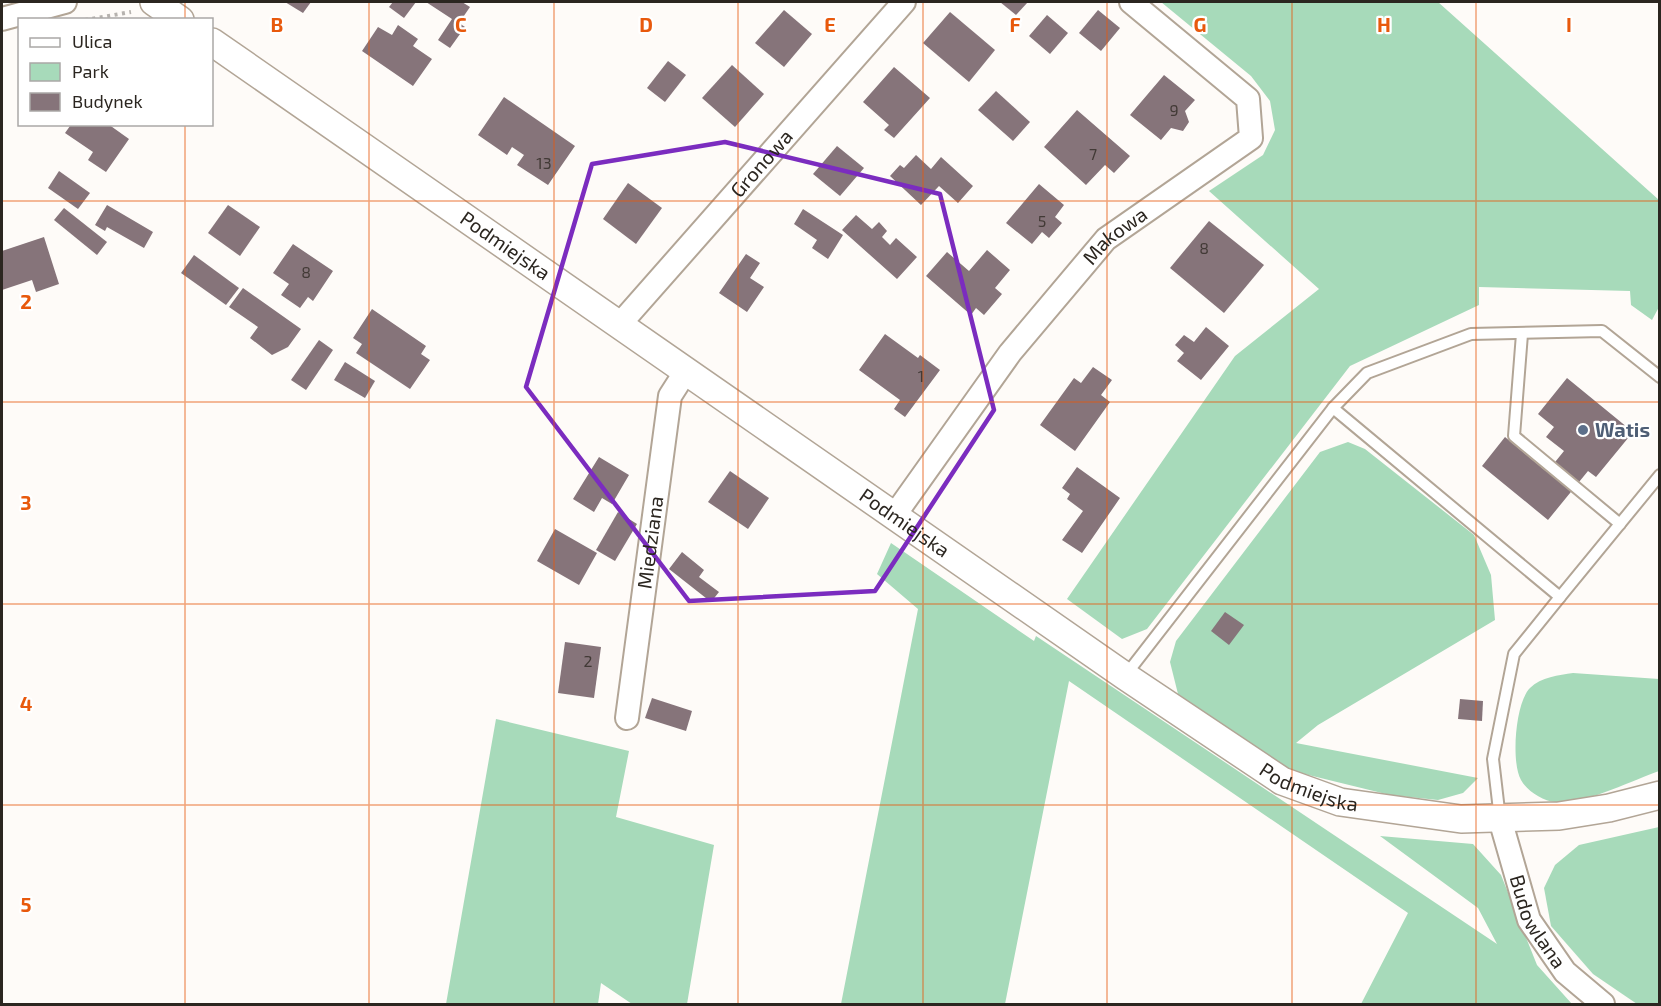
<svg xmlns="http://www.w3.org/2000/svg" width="1661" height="1006" font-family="'Exo 2',sans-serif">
  <rect width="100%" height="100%" fill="#fefbf8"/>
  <g fill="#a7daba">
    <polygon points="1161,2 1438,2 1659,200 1659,307 1652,320 1631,305 1630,291 1479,287 1479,305 1350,366 1147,629 1122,639 1067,599 1235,356 1319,289 1209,191 1263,155 1275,130 1270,101 1251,76"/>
    <polygon points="1348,442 1365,449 1474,535 1491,575 1495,620 1318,725 1296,743 1478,778 1463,793 1438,800 1390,795 1288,770 1178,694 1170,662 1176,641 1320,452"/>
    <polygon points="891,543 1034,641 1036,636 1497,944 1478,908 1380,836 1473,844 1501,875 1537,965 1572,1004 1361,1004 1408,913 1069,681 1005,1004 841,1004 918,609 877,574"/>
    <path d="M 1573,673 L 1659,679 L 1659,771 C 1633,780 1582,806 1555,802 C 1543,801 1527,791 1521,780 C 1511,763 1515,703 1530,688 C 1541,677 1559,675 1573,673 Z"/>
    <polygon points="496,719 629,751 616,817 714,845 687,1004 632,1004 601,983 598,1004 446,1004"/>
    <polygon points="1659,827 1659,1004 1637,1004 1593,974 1551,926 1544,888 1555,865 1579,845"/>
  </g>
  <g fill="#86747a">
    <polygon points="285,2 311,2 303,13"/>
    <polygon points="393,2 416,2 404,18 389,7"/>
    <polygon points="426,2 462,2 470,7 459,23 465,27 450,48 438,40 452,19"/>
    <polygon points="1000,2 1028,2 1016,15"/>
    <polygon points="784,10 812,34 784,67 755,43"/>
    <polygon points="1098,10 1120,28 1101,51 1079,33"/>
    <polygon points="950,12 995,50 969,82 923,43"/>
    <polygon points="1047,15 1068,33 1050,54 1029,36"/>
    <polygon points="398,25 418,39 413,46 432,59 413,86 362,51 378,27 392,35"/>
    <polygon points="668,61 686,75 665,102 647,88"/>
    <polygon points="732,65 764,94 735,127 702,98"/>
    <polygon points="894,67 930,98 894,138 884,130 889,125 863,102"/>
    <polygon points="1164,75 1195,100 1185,111 1189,122 1183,131 1171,128 1161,140 1130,115"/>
    <polygon points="996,91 1030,122 1013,141 978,110"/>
    <polygon points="504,97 575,146 548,185 517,165 524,155 512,147 507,155 478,135"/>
    <polygon points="1077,110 1130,156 1114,173 1105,165 1086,185 1044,147"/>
    <polygon points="67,124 108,124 129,139 106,172 88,160 93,152 65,133 70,126"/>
    <polygon points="837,146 864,168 840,196 813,174"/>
    <polygon points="916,155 931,169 941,157 973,186 958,203 939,186 921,205 890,176 900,165 904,168"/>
    <polygon points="59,171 90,193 78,209 48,188"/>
    <polygon points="628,183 662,208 636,244 603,219"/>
    <polygon points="1039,184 1064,205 1055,217 1062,223 1049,238 1042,232 1032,244 1006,223"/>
    <polygon points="107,205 153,232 144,248 107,227 105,231 95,225"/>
    <polygon points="228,205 260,227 240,256 208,233"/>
    <polygon points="64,208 107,242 97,255 54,220"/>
    <polygon points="803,209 843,235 828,259 812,248 817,240 794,224"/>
    <polygon points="856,215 872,229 879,222 887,231 882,237 890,245 896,238 917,257 897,279 842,230"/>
    <polygon points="1209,221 1264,265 1224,313 1170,268"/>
    <polygon points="44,237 59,284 36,292 32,280 2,290 2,251"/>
    <polygon points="293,244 333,271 313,301 308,297 300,308 281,295 289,284 273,273"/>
    <polygon points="987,250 1010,270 995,288 1002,294 984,315 976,308 971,315 926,276 947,252 969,271"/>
    <polygon points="746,254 760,263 750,278 764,287 747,312 719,293"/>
    <polygon points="194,255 239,288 226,305 181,273"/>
    <polygon points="243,288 301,329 288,347 272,355 250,338 258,327 229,307"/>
    <polygon points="372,309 426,346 421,354 430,360 410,389 356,353 362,344 353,338"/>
    <polygon points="1206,327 1229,346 1201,380 1177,361 1184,353 1175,345 1184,335 1194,342"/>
    <polygon points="885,334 918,358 920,355 940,370 905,417 894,409 900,400 859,370"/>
    <polygon points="319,340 333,350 306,390 291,380"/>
    <polygon points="345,362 375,381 365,398 334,380"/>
    <polygon points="1093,367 1112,380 1101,395 1110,402 1075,451 1040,425 1074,378 1081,383"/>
    <polygon points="1567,378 1633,432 1596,477 1588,471 1548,520 1482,466 1505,437 1547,472 1564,451 1546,437 1554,427 1538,414"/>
    <polygon points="599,457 629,475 612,504 602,498 594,512 573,499"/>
    <polygon points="1077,467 1120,498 1082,553 1062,540 1083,511 1067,499 1070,494 1062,488"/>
    <polygon points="730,471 769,498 748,529 708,502"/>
    <polygon points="618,512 637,524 615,561 596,550"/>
    <polygon points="555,529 597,553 579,585 537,561"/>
    <polygon points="682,552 704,570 699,577 719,592 711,602 669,569"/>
    <polygon points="1225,612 1244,625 1229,645 1211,631"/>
    <polygon points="565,642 601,647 594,698 558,693"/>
    <polygon points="652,698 692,711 686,731 645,718"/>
    <polygon points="1460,699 1483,701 1482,721 1458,719"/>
  </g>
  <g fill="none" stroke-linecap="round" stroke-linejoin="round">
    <g stroke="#b2a596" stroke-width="14">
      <g id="service">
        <polyline points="1522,334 1514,436 1620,524"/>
        <polyline points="1333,408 1367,373 1471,334 1602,331 1660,377"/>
        <polyline points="1560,597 1660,475"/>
        <polyline points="1125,676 1333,408 1560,597 1514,654 1493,759 1500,819"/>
      </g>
    </g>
    <g stroke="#b2a596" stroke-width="26">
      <g id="minor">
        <polyline points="2,19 65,2"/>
        <path id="s1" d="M 620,324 L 904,2"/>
        <path id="s2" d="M 894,516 L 1010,353 L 1106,239 L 1251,138 L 1248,99 L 1131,2"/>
        <path id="s3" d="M 627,718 L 670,396 L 686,371"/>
        <path id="s4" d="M 1500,819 L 1529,920 L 1565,972 L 1603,1004"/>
      </g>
    </g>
    <g stroke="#b2a596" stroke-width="30">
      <g id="tertiary">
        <polyline points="154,2 180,20"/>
        <path id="s5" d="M 212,42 L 1125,676 L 1282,781 L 1340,802 L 1461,819 L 1559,816 L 1609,808 L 1660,795"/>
      </g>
    </g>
    <polyline stroke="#b6b2ae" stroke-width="4" stroke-dasharray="3 4.5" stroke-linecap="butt" points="85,20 131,12"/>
    <use href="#service" stroke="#fff" stroke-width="10"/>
    <use href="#minor" stroke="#fff" stroke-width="22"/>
    <use href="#tertiary" stroke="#fff" stroke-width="27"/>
  </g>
  <path fill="none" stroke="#7b2cbf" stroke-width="4.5" stroke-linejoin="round" d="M 725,142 L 940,194 L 994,410 L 875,591 L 689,601 L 526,387 L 592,164 Z"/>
  <path fill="none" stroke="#e8590c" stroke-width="1.5" stroke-opacity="0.55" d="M 185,2 L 185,20M 369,2 L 369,1004M 554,2 L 554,1004M 738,2 L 738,1004M 923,2 L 923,1004M 1107,2 L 1107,1004M 1292,2 L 1292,1004M 1476,2 L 1476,1004M 185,124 L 185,1004M 2,201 L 1660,201M 2,402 L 1660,402M 2,604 L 1660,604M 2,805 L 1660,805"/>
  <circle fill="#5c6f8a" stroke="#fff" stroke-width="2" cx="1583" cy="430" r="6"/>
  <g text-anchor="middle" stroke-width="4.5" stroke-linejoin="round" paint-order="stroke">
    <g font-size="16" fill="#423a36">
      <text x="1174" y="116">9</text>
      <text x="1093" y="160">7</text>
      <text x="544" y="169">13</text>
      <text x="1042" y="227">5</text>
      <text x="1204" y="254">8</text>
      <text x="306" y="278">8</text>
      <text x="921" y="382">1</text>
      <text x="588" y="667">2</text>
    </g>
    <g font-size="20" fill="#2b2620" stroke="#fff">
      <text dy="7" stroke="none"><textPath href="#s1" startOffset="214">Gronowa</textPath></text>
      <text dy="7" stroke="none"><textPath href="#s2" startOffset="358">Makowa</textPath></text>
      <text dy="7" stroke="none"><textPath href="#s5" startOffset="357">Podmiejska</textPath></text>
      <text dy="7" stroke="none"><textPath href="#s5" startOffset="843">Podmiejska</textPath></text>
      <text dy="7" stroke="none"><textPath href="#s3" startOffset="177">Miedziana</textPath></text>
      <text dy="7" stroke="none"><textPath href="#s5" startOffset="1328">Podmiejska</textPath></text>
      <text dy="7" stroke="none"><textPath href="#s4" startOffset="110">Budowlana</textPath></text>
    </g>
    <g font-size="20" font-weight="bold" fill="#4e5e75" stroke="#fff" text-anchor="start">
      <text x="1595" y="437">Watis</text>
    </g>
  </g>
  <g font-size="20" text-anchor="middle" font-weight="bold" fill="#e8590c" stroke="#fff" stroke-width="4.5" stroke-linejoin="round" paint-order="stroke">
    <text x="277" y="32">B</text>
    <text x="461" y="32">C</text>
    <text x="646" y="32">D</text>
    <text x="830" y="32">E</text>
    <text x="1015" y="32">F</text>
    <text x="1200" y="32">G</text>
    <text x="1384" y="32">H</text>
    <text x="1569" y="32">I</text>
    <text x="26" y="309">2</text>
    <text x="26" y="510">3</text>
    <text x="26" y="711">4</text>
    <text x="26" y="912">5</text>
  </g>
  <rect width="1661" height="1006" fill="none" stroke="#2b2620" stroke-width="6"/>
  <rect x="18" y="18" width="195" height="108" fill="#ffffff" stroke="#aaa8a6" stroke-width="1.5"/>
  <rect x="30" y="38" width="30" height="9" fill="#ffffff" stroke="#aaa8a6" stroke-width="1.5"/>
  <text x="72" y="48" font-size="18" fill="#2b2620">Ulica</text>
  <rect x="30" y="63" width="30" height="18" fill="#a7daba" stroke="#aaa8a6" stroke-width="1.5"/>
  <text x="72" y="78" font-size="18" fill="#2b2620">Park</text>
  <rect x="30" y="93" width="30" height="18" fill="#86747a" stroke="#aaa8a6" stroke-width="1.5"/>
  <text x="72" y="108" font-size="18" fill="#2b2620">Budynek</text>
</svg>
